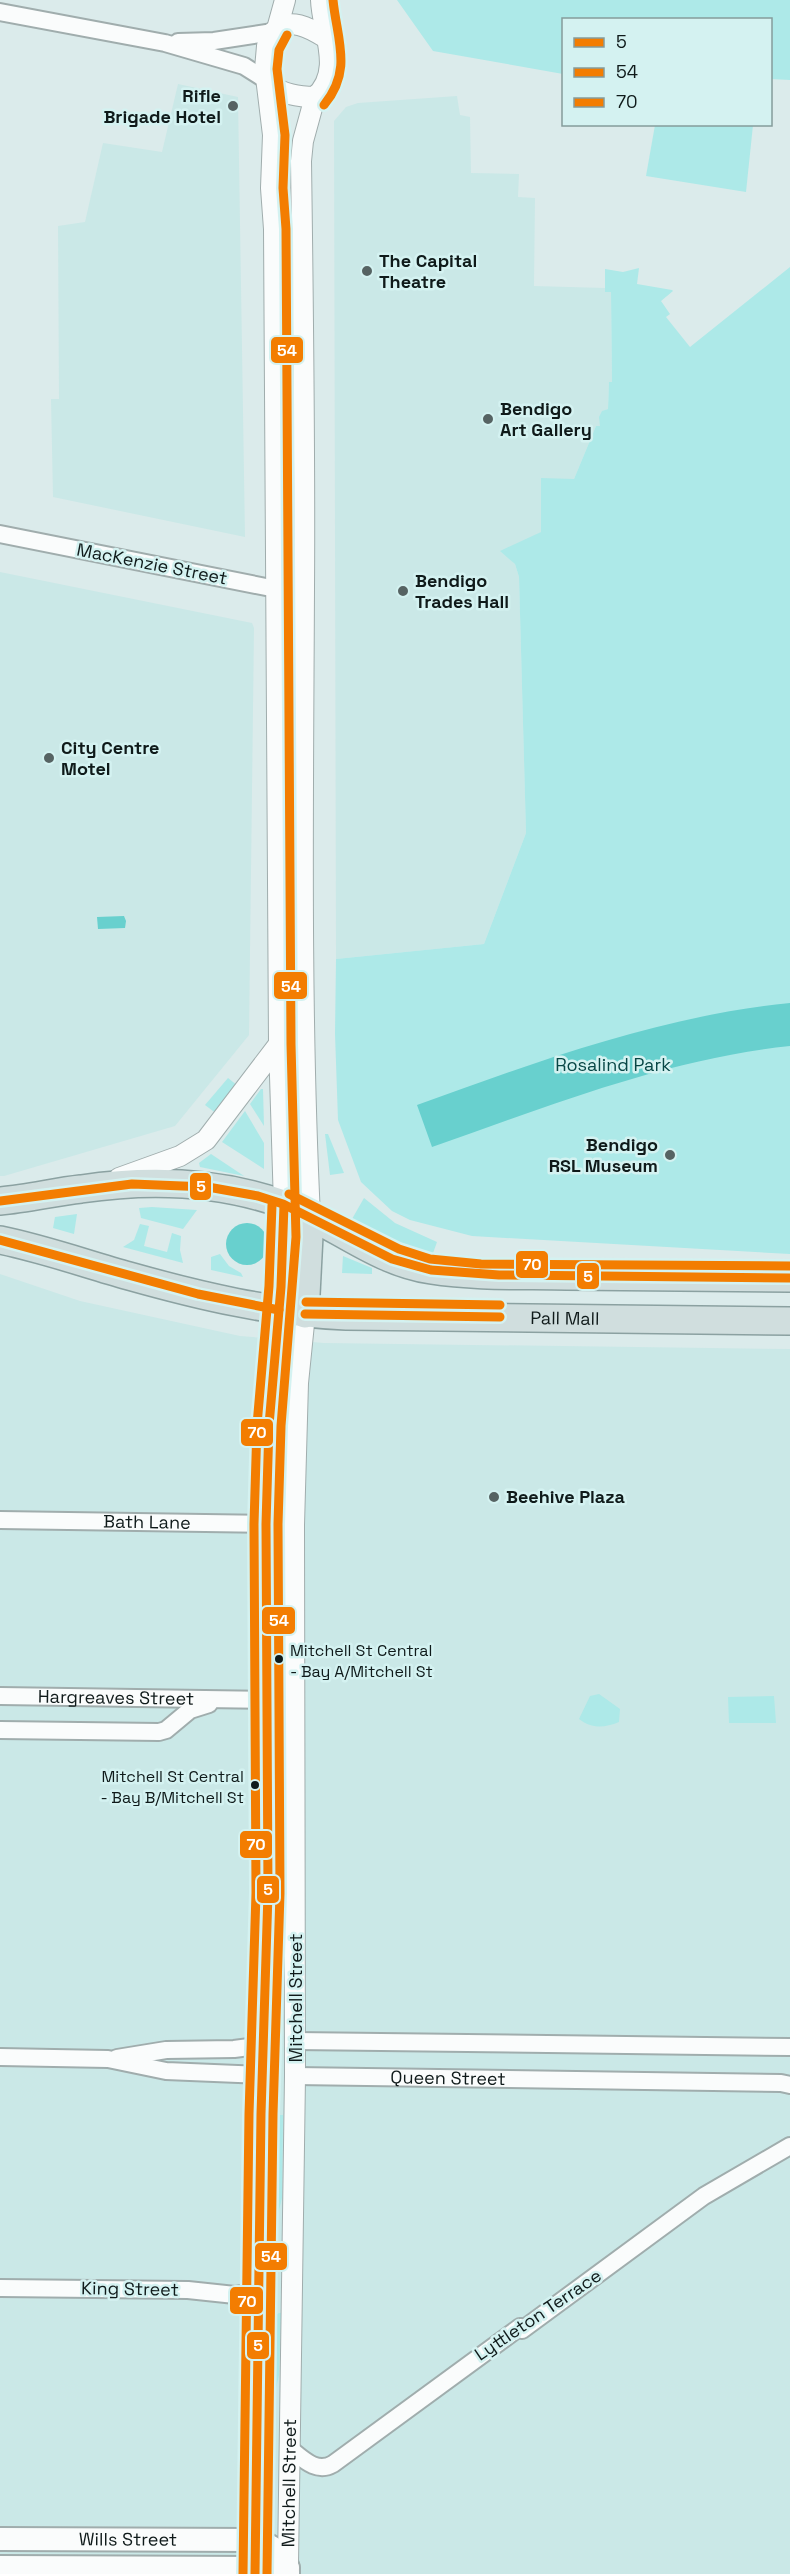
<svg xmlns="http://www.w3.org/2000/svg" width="790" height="2574" font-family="'Space Grotesk',sans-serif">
  <rect width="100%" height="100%" fill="#dbebeb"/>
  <g fill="#cae8e7">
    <polygon points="178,84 238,97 245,537 53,497 51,399 59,399 58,226 85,222 103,143 162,152"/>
    <polygon points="457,96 460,115 470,117 471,173 519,174 518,197 535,198 534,286 605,288 605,292 611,292 612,382 609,382 608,409 603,411 600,417 600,426 596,426 574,479 541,479 541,532 506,554 515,564 519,577 526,833 484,944 336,959 334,121 346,107 358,103"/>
    <polygon points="0,572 252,623 254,628 249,1035 175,1126 4,1176 0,1176"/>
    <polygon points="0,1274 80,1301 240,1336 324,1343 790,1349 790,2574 0,2574"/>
  </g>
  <g fill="#ade9e8">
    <polygon points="397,0 790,0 790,80 771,79 770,20 564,20 563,74 433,51"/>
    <polygon points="655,125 753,125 746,192 646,176"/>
    <polygon points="790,267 790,1254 472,1236 410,1220 392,1211 361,1182 338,1120 335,1034 336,959 484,944 526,833 519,577 515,564 500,551 541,532 541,478 574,479 596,426 600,426 599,417 602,411 608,409 609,382 612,382 611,292 605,292 605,269 623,272 639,268 637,284 672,290 673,291 661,301 670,314 666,317 690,347"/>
    <polygon points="228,1078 238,1086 217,1114 205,1105"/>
    <polygon points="261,1089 263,1089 264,1126 250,1104"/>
    <polygon points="245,1111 264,1143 264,1169 222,1142"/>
    <polygon points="325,1134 328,1134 344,1173 330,1175"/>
    <polygon points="211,1154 244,1176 200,1167 199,1163"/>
    <polygon points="364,1198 395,1223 437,1242 432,1256 385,1239 352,1219"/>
    <polygon points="152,1207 197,1210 183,1229 141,1218 139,1208"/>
    <polygon points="77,1214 74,1234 53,1228 55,1217"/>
    <polygon points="140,1224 149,1226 144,1246 167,1252 172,1233 181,1236 180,1250 183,1263 123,1247 134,1240"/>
    <polygon points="220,1254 229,1266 241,1273 243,1277 211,1270 211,1257"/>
    <polygon points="343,1256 372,1268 372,1274 342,1273"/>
    <polygon points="284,1355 289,1356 285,1451 277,1468"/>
    <path d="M 275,1535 L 282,1535 C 284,1559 287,1584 275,1607 Z"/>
    <path d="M 599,1694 L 620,1709 L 619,1722 C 604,1728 592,1729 579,1719 L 590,1696 Z"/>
    <polygon points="774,1696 776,1723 729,1723 728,1697"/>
    <polygon points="276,1764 285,1764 286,1933 279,1958 276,1958"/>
    <polygon points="278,2115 283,2115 282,2198 273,2234 272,2266 270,2268 269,2184 277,2158"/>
    <polygon points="279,2313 281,2313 279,2375 271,2412 269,2511 267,2514 264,2513 266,2322"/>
  </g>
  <g fill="#68d0ce">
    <polygon points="124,916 126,921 125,928 98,929 97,917"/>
    <path d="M 790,1003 L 790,1046 C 666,1059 549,1106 432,1147 L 417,1105 C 539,1061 660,1016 790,1003 Z"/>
    <circle cx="247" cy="1244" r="21"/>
  </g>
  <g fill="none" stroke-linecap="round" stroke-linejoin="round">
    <g stroke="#a0adad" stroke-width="20">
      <g id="minor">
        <polyline points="0,12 165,43 244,66 266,80"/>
        <polyline points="178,42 214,41 273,32"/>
        <polyline points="0,534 276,589 304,591"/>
        <path id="s1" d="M 0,1520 L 266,1524"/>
        <path id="s2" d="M 0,1696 L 266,1700"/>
        <polyline points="0,1730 159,1732 166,1730 190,1710 209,1704"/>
        <polyline points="295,2041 790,2047"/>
        <polyline points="0,2057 108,2059 166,2071 262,2075"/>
        <polyline points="117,2058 166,2050 234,2049 264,2045"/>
        <path id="s3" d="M 295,2076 L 781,2083 L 790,2085"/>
        <polyline points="0,2288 188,2290 235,2295 258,2291"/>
        <path d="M 289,2448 C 302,2458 316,2474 333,2464 L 520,2327 L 522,2330 L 704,2196 L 790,2146"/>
      </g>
    </g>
    <g stroke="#a0adad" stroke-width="22">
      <g id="tertiary">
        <polyline points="277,29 285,0"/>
        <path d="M 268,84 C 284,94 297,97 315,97 C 344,71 322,32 321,0"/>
        <polyline points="119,1178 180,1156 206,1140 279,1044"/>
        <path d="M 284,1205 L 279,1044 L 274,229 L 271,188 L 273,135 L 265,69 L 267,46 L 273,32 C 289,16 310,28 326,38"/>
        <path d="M 310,1216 C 300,1008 303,799 304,590 C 305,447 303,304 301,161 L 303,141 L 315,97"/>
        <polyline points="255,2540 261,2114 268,1893 266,1524 269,1425 279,1310"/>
        <path id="s4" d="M 288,2564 L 295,2076 L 294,1525 L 298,1383 L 305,1314"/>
      </g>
    </g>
    <g stroke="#a0adad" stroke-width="26">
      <g id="secondary">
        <path id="s5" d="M 0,2539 L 255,2540 C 272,2545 289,2556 288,2574"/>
        <polyline points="0,2567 288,2568"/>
      </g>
    </g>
    <g stroke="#8ba1a1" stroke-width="30">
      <g id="trunk">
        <path d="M 0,1201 C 27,1199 54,1192 81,1189 C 148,1179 218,1181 283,1204 C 334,1223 376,1262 431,1270 C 476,1277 522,1275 567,1276 C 642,1276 716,1277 790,1278"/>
        <path id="s6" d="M 0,1240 C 44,1249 86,1264 129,1276 C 200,1296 272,1313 346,1316 L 790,1321"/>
        <polyline points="279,1310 284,1205"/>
        <polyline points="305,1314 310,1216"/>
      </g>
    </g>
    <use href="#minor" stroke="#fafcfc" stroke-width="16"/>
    <use href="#tertiary" stroke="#fafcfc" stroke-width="20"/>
    <use href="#secondary" stroke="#fafcfc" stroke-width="22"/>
    <use href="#trunk" stroke="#d0dede" stroke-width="27"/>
    <g stroke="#d4f2f1" stroke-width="14">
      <g id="bus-1">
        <polyline points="0,1201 132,1184 208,1187 258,1196 283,1204 392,1259 431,1270 499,1275 790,1278"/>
        <polyline points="0,1240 198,1294 279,1310"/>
        <polyline points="305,1314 500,1317"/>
        <polyline points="255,2574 261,2114 268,1893 266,1524 269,1425 281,1287 284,1205"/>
      </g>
    </g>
    <g stroke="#d4f2f1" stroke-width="14">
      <g id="bus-2">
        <path d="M 324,105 C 353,70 337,40 333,0"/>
        <polyline points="267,2574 273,2114 280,1893 278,1524 281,1426 296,1237 291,1044 286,229 283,188 285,135 277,69 279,50 287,35"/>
      </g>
    </g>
    <g stroke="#d4f2f1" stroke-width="14">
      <g id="bus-3">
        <polyline points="289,1194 399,1249 430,1259 481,1264 790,1266"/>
        <polyline points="306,1302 500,1305"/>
        <polyline points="243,2574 249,2114 256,1893 254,1524 257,1425 269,1286 272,1205"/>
      </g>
    </g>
    <use href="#bus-1" stroke="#f37d01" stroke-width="9"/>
    <use href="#bus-2" stroke="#f37d01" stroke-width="9"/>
    <use href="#bus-3" stroke="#f37d01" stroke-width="9"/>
  </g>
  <g fill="#566363" stroke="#d4f2f1" stroke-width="2">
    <circle cx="233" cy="106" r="6"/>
    <circle cx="367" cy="271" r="6"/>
    <circle cx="488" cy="419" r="6"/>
    <circle cx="403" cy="591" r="6"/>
    <circle cx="49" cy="758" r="6"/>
    <circle cx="670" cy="1155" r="6"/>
    <circle cx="494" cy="1497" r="6"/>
  </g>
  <g fill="#0f1a1a" stroke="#d4f2f1" stroke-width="2">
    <circle cx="279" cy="1659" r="5"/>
    <circle cx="255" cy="1785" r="5"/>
  </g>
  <g text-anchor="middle" stroke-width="5" stroke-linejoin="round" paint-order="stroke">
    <g font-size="16" fill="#0f1a1a" stroke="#d4f2f1" text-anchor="start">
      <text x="290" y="1656">Mitchell St Central<tspan x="290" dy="21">- Bay A/Mitchell St</tspan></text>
      <text x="244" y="1782" text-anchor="end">Mitchell St Central<tspan x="244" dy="21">- Bay B/Mitchell St</tspan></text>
    </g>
    <g font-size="18" font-weight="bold" fill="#0f1a1a" stroke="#d4f2f1" text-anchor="start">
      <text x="221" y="102" text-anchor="end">Rifle<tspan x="221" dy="21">Brigade Hotel</tspan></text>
      <text x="379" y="267">The Capital<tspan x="379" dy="21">Theatre</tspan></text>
      <text x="500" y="415">Bendigo<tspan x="500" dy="21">Art Gallery</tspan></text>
      <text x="415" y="587">Bendigo<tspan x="415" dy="21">Trades Hall</tspan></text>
      <text x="61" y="754">City Centre<tspan x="61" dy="21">Motel</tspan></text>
      <text x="658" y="1151" text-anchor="end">Bendigo<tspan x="658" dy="21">RSL Museum</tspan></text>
      <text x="506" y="1503">Beehive Plaza</text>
    </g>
    <g font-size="18" fill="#0f1a1a" stroke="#d4f2f1">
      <text transform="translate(152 564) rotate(11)" y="6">MacKenzie Street</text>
      <text dy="6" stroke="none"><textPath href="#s6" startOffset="574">Pall Mall</textPath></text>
      <text dy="6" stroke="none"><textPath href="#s1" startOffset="147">Bath Lane</textPath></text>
      <text dy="6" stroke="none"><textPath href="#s2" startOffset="116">Hargreaves Street</textPath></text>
      <text transform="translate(296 1998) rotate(-90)" y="6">Mitchell Street</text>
      <text dy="6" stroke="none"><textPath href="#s3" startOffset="153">Queen Street</textPath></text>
      <text transform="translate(130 2289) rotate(1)" y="6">King Street</text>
      <text transform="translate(538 2315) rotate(-34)" y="6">Lyttleton Terrace</text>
      <text dy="6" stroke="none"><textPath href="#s4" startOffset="81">Mitchell Street</textPath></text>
      <text dy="6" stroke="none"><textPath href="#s5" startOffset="128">Wills Street</textPath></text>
    </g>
    <g font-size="18" fill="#074645" stroke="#d4f2f1">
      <text x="613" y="1071">Rosalind Park</text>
    </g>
  </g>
  <g stroke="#d4f2f1" stroke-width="2">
    <rect x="270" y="336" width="34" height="28" rx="6" fill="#f37d01"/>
    <rect x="273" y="971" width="35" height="29" rx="6" fill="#f37d01"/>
    <rect x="189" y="1172" width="23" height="29" rx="6" fill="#f37d01"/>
    <rect x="515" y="1250" width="34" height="29" rx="6" fill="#f37d01"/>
    <rect x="576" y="1262" width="24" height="28" rx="6" fill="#f37d01"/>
    <rect x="240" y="1418" width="34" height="29" rx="6" fill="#f37d01"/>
    <rect x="261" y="1606" width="35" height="29" rx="6" fill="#f37d01"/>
    <rect x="239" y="1830" width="34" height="29" rx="6" fill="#f37d01"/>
    <rect x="256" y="1875" width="24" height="29" rx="6" fill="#f37d01"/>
    <rect x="254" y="2242" width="34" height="29" rx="6" fill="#f37d01"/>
    <rect x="229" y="2286" width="35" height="29" rx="6" fill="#f37d01"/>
    <rect x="246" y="2331" width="24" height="29" rx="6" fill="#f37d01"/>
  </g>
  <g font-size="16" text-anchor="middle" font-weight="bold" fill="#fff">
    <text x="287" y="356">54</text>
    <text x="291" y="992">54</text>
    <text x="201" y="1192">5</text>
    <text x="532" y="1270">70</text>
    <text x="588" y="1282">5</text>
    <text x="257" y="1438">70</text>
    <text x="279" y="1626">54</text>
    <text x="256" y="1850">70</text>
    <text x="268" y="1895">5</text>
    <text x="271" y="2262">54</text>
    <text x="247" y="2307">70</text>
    <text x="258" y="2351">5</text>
  </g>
  <rect x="562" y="18" width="210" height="108" fill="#d4f2f1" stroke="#859c9b" stroke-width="1.5"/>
  <rect x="574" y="38" width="30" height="9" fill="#f37d01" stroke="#859c9b" stroke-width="1.5"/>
  <text x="616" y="48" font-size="18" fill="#0f1a1a">5</text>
  <rect x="574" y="68" width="30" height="9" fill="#f37d01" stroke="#859c9b" stroke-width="1.5"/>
  <text x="616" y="78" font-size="18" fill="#0f1a1a">54</text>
  <rect x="574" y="98" width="30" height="9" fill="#f37d01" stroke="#859c9b" stroke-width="1.5"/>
  <text x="616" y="108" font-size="18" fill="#0f1a1a">70</text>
</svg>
